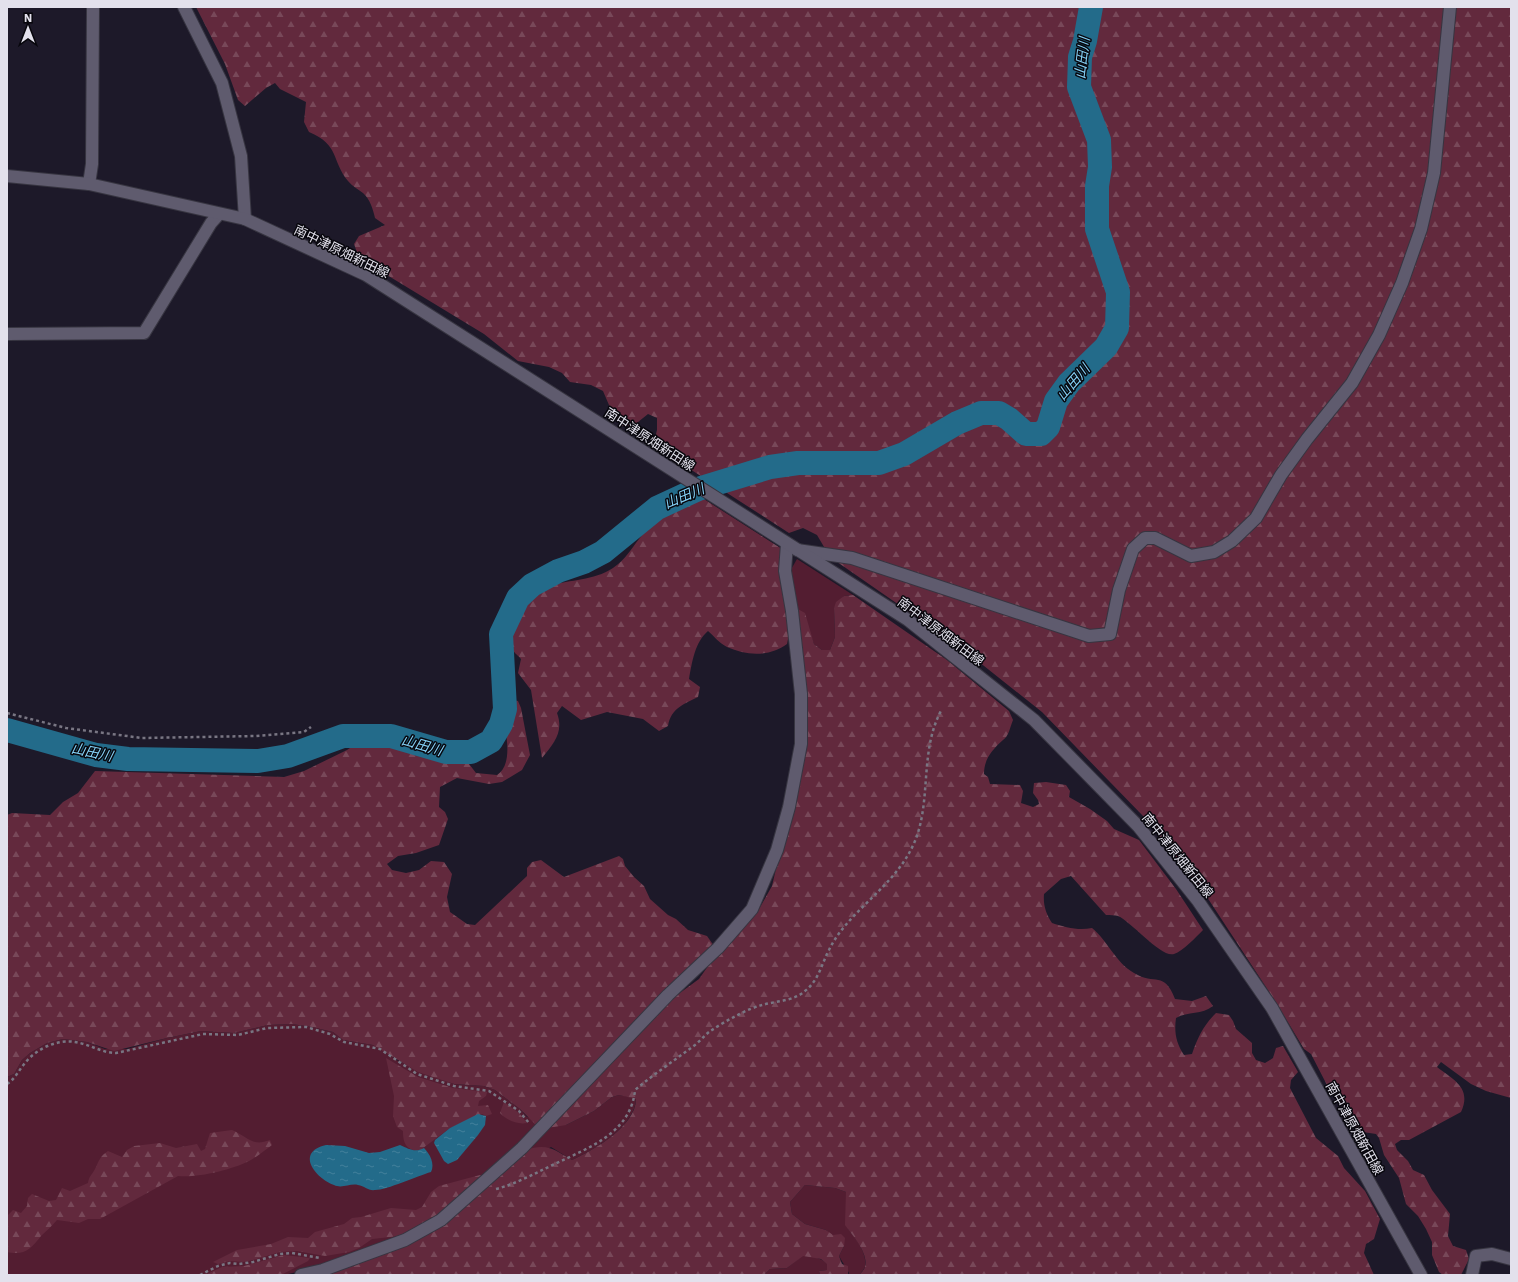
<svg xmlns="http://www.w3.org/2000/svg" width="1518" height="1282" font-family="'Work Sans','Noto Sans JP',sans-serif">
  <defs>
    <pattern id="forest-firs" width="22" height="20" patternUnits="userSpaceOnUse"><rect width="22" height="20" fill="#62293d"/><path d="M5 1l3.5 6h-7zM16 11l3.5 6h-7z" fill="#784859"/></pattern>
    <pattern id="water-ripples" width="26" height="14" patternUnits="userSpaceOnUse"><rect width="26" height="14" fill="#236b8a"/><path d="M2 4q2-2 4 0t4 0M15 11q2-2 4 0t4 0" fill="none" stroke="#43809b"/></pattern>
  </defs>
  <rect width="100%" height="100%" fill="#1d1929"/>
  <g fill="#531d31">
    <polygon points="797,559 853,595 844,596 834,608 835,637 830,650 822,650 814,644 810,633 794,607 789,573"/>
    <path d="M 292,1024 L 312,1027 L 333,1032 L 343,1040 L 373,1045 L 381,1048 L 398,1061 L 454,1084 L 484,1086 L 495,1090 L 520,1109 L 527,1117 L 566,1125 L 594,1111 L 612,1097 L 619,1095 L 636,1098 C 636,1126 594,1150 572,1160 L 551,1147 L 408,1235 L 322,1266 L 284,1275 L 7,1275 L 7,1077 L 14,1074 L 22,1060 L 30,1053 L 47,1043 L 63,1039 L 87,1042 L 105,1049 L 127,1049 L 167,1038 L 201,1031 L 234,1033 L 268,1025 Z"/>
    <path d="M 805,1185 L 835,1188 L 846,1192 L 848,1229 C 855,1237 868,1254 865,1267 C 864,1269 861,1273 859,1275 L 848,1275 L 849,1273 L 839,1256 L 844,1246 L 826,1230 L 805,1224 L 792,1214 L 790,1202 Z"/>
    <path d="M 802,1256 C 813,1256 819,1257 828,1264 L 827,1270 L 819,1271 L 820,1275 L 764,1275 L 770,1269 L 787,1268 Z"/>
  </g>
  <g fill="url(#forest-firs)">
    <path d="M 196,7 L 1511,7 L 1511,1098 L 1486,1091 L 1471,1084 L 1441,1062 L 1437,1067 C 1454,1080 1472,1088 1461,1112 L 1409,1140 L 1401,1140 L 1395,1144 L 1397,1150 L 1408,1161 L 1413,1170 L 1424,1175 L 1432,1190 L 1450,1214 L 1448,1236 L 1453,1246 L 1466,1250 L 1469,1259 L 1461,1275 L 1443,1275 L 1439,1272 L 1432,1255 L 1432,1242 L 1426,1229 L 1418,1216 L 1406,1204 L 1399,1178 L 1384,1155 L 1379,1138 L 1376,1134 L 1363,1132 L 1353,1127 L 1340,1101 L 1328,1087 L 1311,1054 L 1304,1049 L 1277,1004 L 1205,894 L 1144,817 L 1042,712 L 964,650 L 830,557 L 817,535 L 803,528 L 789,533 L 676,460 L 654,442 L 657,430 L 657,418 L 648,414 L 633,426 L 622,426 L 612,412 L 603,391 L 591,385 L 570,382 L 562,373 L 549,367 L 518,361 L 484,334 L 359,258 L 354,244 L 359,236 L 385,225 L 375,218 C 373,209 370,199 363,193 C 358,189 352,186 348,181 C 331,160 340,145 309,132 L 304,122 L 306,102 L 280,89 L 275,83 L 266,88 L 245,106 L 238,100 L 225,64 Z"/>
    <path d="M 696,494 L 782,549 L 790,629 L 787,644 C 769,657 747,656 727,647 C 719,643 714,636 708,631 C 695,642 692,662 689,679 L 700,687 L 698,697 C 684,704 671,708 668,726 L 659,731 L 643,719 L 607,712 L 581,720 L 562,706 L 557,713 C 564,732 554,743 542,758 L 531,690 L 518,673 L 521,659 C 519,656 514,653 513,650 C 500,625 527,593 550,586 C 571,579 593,581 613,568 C 625,560 631,549 639,539 C 647,529 662,513 671,506 C 679,502 688,498 696,494 Z"/>
    <path d="M 853,595 L 947,660 L 1009,711 L 1013,720 C 1010,727 1009,736 1003,740 C 992,750 984,759 984,774 L 988,777 L 990,784 L 1020,785 L 1023,791 L 1021,803 L 1033,807 L 1039,804 L 1038,800 L 1033,793 L 1034,783 L 1046,782 L 1066,785 L 1070,791 L 1069,797 L 1090,809 L 1107,821 L 1114,829 L 1139,840 L 1176,889 L 1203,930 C 1196,937 1183,951 1174,954 C 1161,958 1132,922 1118,916 C 1115,915 1110,915 1106,915 L 1071,876 L 1061,879 L 1044,894 C 1043,905 1046,914 1052,923 C 1065,927 1078,931 1092,928 C 1108,941 1115,962 1134,973 C 1155,986 1164,970 1175,999 L 1192,1001 L 1206,996 L 1213,1006 C 1202,1015 1188,1011 1176,1018 C 1174,1032 1176,1043 1184,1055 L 1192,1054 C 1198,1037 1203,1026 1216,1013 L 1229,1015 L 1233,1021 L 1236,1029 L 1252,1043 L 1252,1053 L 1256,1060 L 1265,1063 L 1273,1058 L 1276,1048 L 1283,1046 L 1298,1072 L 1291,1080 L 1290,1088 L 1316,1138 L 1338,1156 L 1344,1168 L 1365,1191 L 1380,1219 L 1374,1239 L 1366,1244 L 1364,1253 L 1374,1275 L 859,1275 C 861,1273 864,1270 865,1267 C 869,1253 852,1235 845,1225 L 846,1192 L 835,1188 L 805,1185 L 790,1202 L 792,1214 L 805,1224 L 826,1230 L 833,1235 L 841,1234 L 845,1238 L 844,1246 L 839,1256 L 842,1264 L 848,1266 L 848,1275 L 820,1275 L 819,1271 L 827,1270 L 827,1264 L 821,1259 L 803,1256 L 787,1268 L 770,1269 L 764,1275 L 317,1275 L 407,1242 L 525,1150 C 548,1143 553,1149 572,1160 C 594,1150 636,1126 636,1099 L 619,1095 L 612,1097 L 594,1111 L 566,1125 L 548,1128 L 673,998 L 699,979 L 720,949 L 759,909 L 772,886 L 802,757 L 794,607 L 805,613 L 814,644 L 822,650 L 830,650 L 835,637 L 834,608 L 836,602 L 844,596 Z"/>
    <path d="M 513,700 L 518,701 L 521,708 L 530,755 L 522,770 L 502,782 L 489,784 L 457,778 L 440,787 L 439,807 L 445,812 L 448,819 L 439,845 L 416,853 L 398,856 L 387,864 L 392,870 L 406,873 L 419,870 L 431,861 L 444,862 L 452,874 L 447,897 L 450,912 L 467,924 L 475,925 L 527,876 L 527,868 L 532,862 L 541,860 L 564,877 L 619,856 L 623,859 L 625,866 L 634,877 L 644,886 L 650,899 L 668,915 L 676,919 L 688,930 L 707,936 L 714,946 L 537,1126 L 520,1109 L 495,1090 L 484,1086 L 454,1084 L 418,1072 L 373,1045 L 343,1040 L 333,1032 L 312,1027 L 292,1024 L 268,1025 L 234,1033 L 201,1031 L 167,1038 L 114,1051 L 87,1042 L 63,1039 L 47,1043 L 30,1053 L 22,1060 L 14,1074 L 7,1077 L 7,815 L 12,813 L 50,815 L 63,802 L 78,793 L 95,771 L 284,777 L 304,771 L 347,750 L 353,746 L 350,738 L 352,737 L 351,733 L 361,730 L 428,740 L 466,760 L 476,773 L 497,775 C 515,764 505,726 501,708 L 503,705 Z"/>
    <path d="M 386,1058 L 418,1077 L 453,1088 L 487,1092 L 486,1096 L 479,1101 L 478,1106 L 488,1105 L 492,1114 L 486,1116 L 482,1114 L 450,1128 L 419,1151 C 406,1150 403,1143 403,1131 L 397,1127 L 393,1116 L 394,1096 Z"/>
    <path d="M 504,1102 L 519,1113 L 527,1123 C 518,1125 506,1120 500,1113 Z"/>
    <path d="M 232,1130 C 248,1137 252,1147 270,1140 L 272,1145 C 265,1150 257,1157 249,1161 C 231,1170 197,1178 178,1176 L 100,1219 L 88,1219 L 79,1223 L 57,1220 C 52,1226 46,1231 41,1236 C 31,1249 24,1256 7,1252 L 7,1216 L 13,1210 L 21,1213 L 27,1206 L 28,1198 L 32,1194 L 49,1201 L 56,1200 L 62,1188 L 70,1191 L 88,1183 C 89,1176 92,1175 95,1169 C 99,1161 100,1156 108,1151 L 122,1157 L 127,1150 L 134,1146 L 160,1143 L 176,1148 L 197,1144 L 201,1151 L 205,1149 L 210,1133 Z"/>
    <polygon points="480,1175 489,1175 458,1202 408,1235 372,1239 359,1248 349,1252 325,1256 297,1251 280,1252 253,1260 243,1262 230,1261 218,1264 213,1262 237,1250 271,1244 288,1237 308,1238 315,1232 344,1224 352,1218 361,1217 391,1208 416,1210 422,1207 431,1192 439,1186"/>
    <polygon points="284,1255 310,1258 308,1261 281,1275 205,1275 222,1267 244,1266"/>
  </g>
  <g fill="url(#water-ripples)">
    <polygon points="478,1114 486,1116 485,1125 478,1135 457,1160 448,1164 444,1161 434,1143 435,1140 450,1128"/>
    <path d="M 326,1145 L 345,1146 L 369,1153 L 380,1152 L 400,1145 C 409,1149 415,1153 424,1148 C 430,1154 435,1164 431,1172 C 417,1176 387,1190 375,1190 C 368,1191 365,1186 358,1185 C 350,1183 342,1189 334,1185 C 315,1178 295,1152 326,1145 Z"/>
  </g>
  <g fill="none" stroke-linecap="round" stroke-linejoin="round">
    <polyline stroke="#236b8a" stroke-width="24" points="7,730 96,755 128,759 258,761 288,756 343,736 391,736 446,752 471,752 491,741 501,724 505,709 501,634 518,598 532,585 558,571 584,562 603,552 657,508 698,489 770,467 798,463 879,463 904,454 957,423 981,413 999,413 1009,419 1026,434 1041,434 1048,427 1056,401 1069,383 1106,347 1117,328 1118,292 1097,229 1097,186 1100,167 1099,140 1079,87 1080,57 1085,41 1091,7"/>
    <g stroke="#373541" stroke-width="14">
      <g id="street">
        <polyline points="89,184 92,164 93,7"/>
        <polyline points="7,334 144,333 211,223 219,214"/>
        <polyline points="797,550 852,558 1089,636 1110,634 1119,590 1133,549 1145,538 1155,538 1191,556 1214,552 1232,541 1256,518 1281,475 1307,439 1352,383 1379,335 1402,283 1421,229 1434,173 1450,7"/>
        <polyline points="301,1275 323,1270 405,1240 441,1220 522,1148 668,995 718,948 752,909 777,850 789,807 801,744 801,694 792,611 785,571 787,544"/>
        <polyline points="1472,1275 1476,1256 1492,1254 1511,1259"/>
      </g>
    </g>
    <g stroke="#373541" stroke-width="14">
      <g id="secondary">
        <polyline points="184,7 222,83 241,156 245,219"/>
        <polyline points="7,176 89,184 245,219 366,275 908,620 1034,720 1138,826 1198,901 1272,1008 1421,1275"/>
      </g>
    </g>
    <g stroke="#797683" stroke-width="2.5" stroke-dasharray="3 3" stroke-linecap="butt">
      <polyline points="7,713 66,728 142,738 255,736 304,732 311,727"/>
      <path d="M 7,1084 C 15,1079 19,1070 25,1063 C 36,1049 57,1039 75,1042 C 89,1044 102,1053 116,1053 L 203,1034 L 238,1035 L 267,1028 L 306,1027 L 330,1034 L 344,1042 L 380,1049 L 417,1074 L 454,1086 L 489,1091 L 519,1111 L 529,1123"/>
      <path d="M 496,1189 C 519,1183 539,1171 561,1161 C 593,1146 631,1131 635,1090 C 654,1074 675,1060 695,1045 C 700,1041 704,1036 709,1032 C 718,1026 729,1019 740,1014 C 747,1010 755,1007 762,1005 C 776,1001 794,1001 805,991 C 819,980 821,965 829,950 C 848,910 896,887 915,841 C 932,799 919,750 942,709"/>
      <polyline points="200,1275 218,1266 230,1263 239,1264 253,1262 280,1254 292,1253 320,1258"/>
    </g>
    <use href="#street" stroke="#5f5b6e" stroke-width="12"/>
    <use href="#secondary" stroke="#5f5b6e" stroke-width="12"/>
  </g>
  <g text-anchor="middle" stroke-width="3" stroke-linejoin="round" paint-order="stroke">
    <g font-size="13" fill="#e3e1ec" stroke="#07060c">
      <text transform="translate(342 251) rotate(26)" y="5">南中津原畑新田線</text>
      <text transform="translate(650 439) rotate(33)" y="5">南中津原畑新田線</text>
      <text transform="translate(941 631) rotate(37)" y="5">南中津原畑新田線</text>
      <text transform="translate(1178 855) rotate(51)" y="5">南中津原畑新田線</text>
      <text transform="translate(1355 1128) rotate(61)" y="5">南中津原畑新田線</text>
    </g>
    <g font-size="14" font-style="italic" fill="#84d0f5" stroke="#07060c">
      <text transform="translate(1082 58) rotate(-83)" y="5">山田川</text>
      <text transform="translate(1073 382) rotate(-49)" y="5">山田川</text>
      <text transform="translate(684 496) rotate(-23)" y="5">山田川</text>
      <text transform="translate(422 745) rotate(16)" y="5">山田川</text>
      <text transform="translate(92 752) rotate(12)" y="5">山田川</text>
    </g>
  </g>
  <rect width="1518" height="1282" fill="none" stroke="#e3e1ec" stroke-width="16"/>
  <g transform="translate(28 28)" stroke="#07060c" stroke-width="3" paint-order="stroke">
  <path d="M0-3L7 15L0 10L-7 15Z" fill="#e3e1ec"/>
  <text y="-6" font-size="11" font-weight="bold" text-anchor="middle" fill="#e3e1ec">N</text>
  </g>
</svg>
